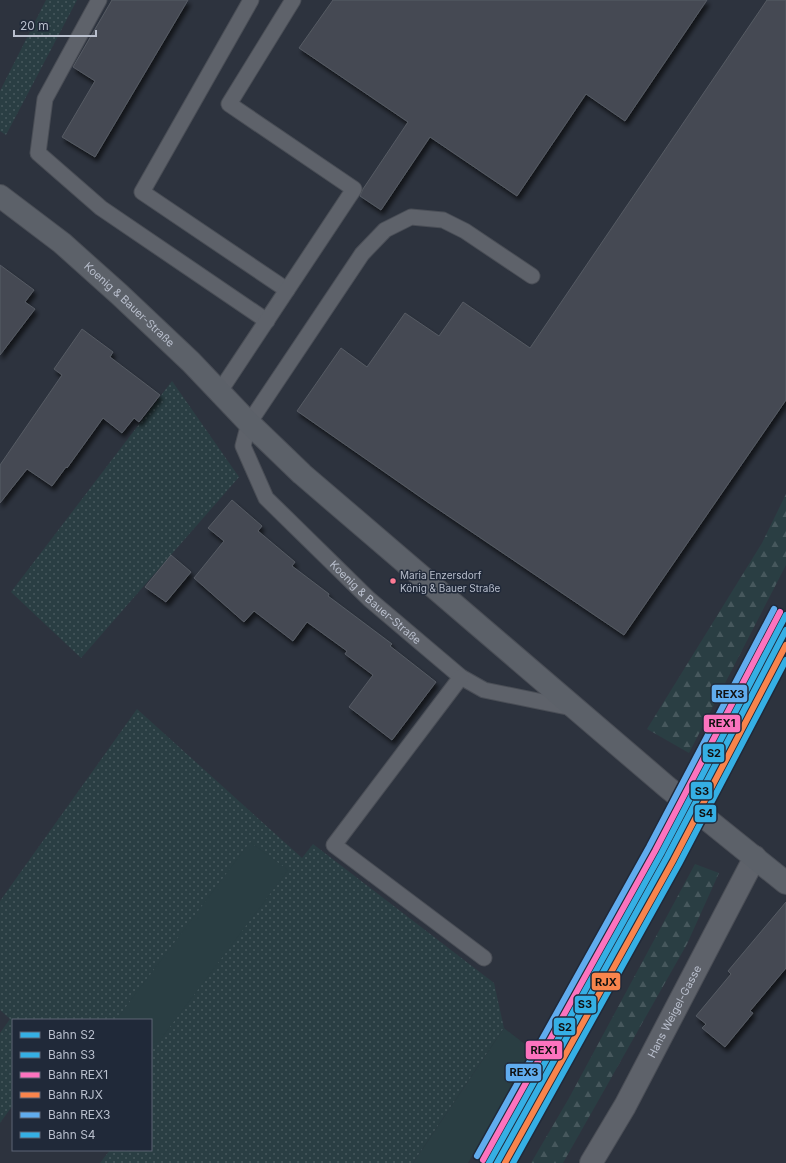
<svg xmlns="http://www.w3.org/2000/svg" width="786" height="1163" font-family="Inter,sans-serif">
  <defs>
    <pattern id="grass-dots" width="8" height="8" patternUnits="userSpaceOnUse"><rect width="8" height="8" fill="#2a3e43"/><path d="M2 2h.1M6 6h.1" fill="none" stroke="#47585d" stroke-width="1.8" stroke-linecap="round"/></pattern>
    <pattern id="forest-firs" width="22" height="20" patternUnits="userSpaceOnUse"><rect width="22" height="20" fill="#2a3e43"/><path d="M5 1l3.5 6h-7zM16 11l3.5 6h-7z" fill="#47585d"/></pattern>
    <filter id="shadow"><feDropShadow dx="2.5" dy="4.5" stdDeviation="2" flood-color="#0009"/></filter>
  </defs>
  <rect width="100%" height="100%" fill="#2d333e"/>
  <g fill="url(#grass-dots)">
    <polygon points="46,0 77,0 6,135 0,131 0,91"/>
    <polygon points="172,381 239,477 81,658 11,592"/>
    <polygon points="137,709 302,858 313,844 494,983 504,1028 413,1163 100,1163 110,1150 151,1150 151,1020 13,1020 13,1105 0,1123 0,1033 10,1019 0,1010 0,901"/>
  </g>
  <g fill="url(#forest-firs)">
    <polygon points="786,494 786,565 689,753 647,729 762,543"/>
    <polygon points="695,864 719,873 687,944 563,1163 531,1163 569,1098"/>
  </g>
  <g fill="#2a3e43">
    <polygon points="250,842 288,870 151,1052 151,1020 116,1020"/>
    <polygon points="504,1028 535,1052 468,1163 413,1163"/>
  </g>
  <g fill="#454a52" stroke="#565b64" filter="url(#shadow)">
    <polygon points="112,0 188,0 95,157 62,137 95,81 73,67"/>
    <polygon points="333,0 707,0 625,121 586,94 517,196 430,137 381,210 360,196 363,189 408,122 299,48"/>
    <polygon points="767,0 786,0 786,400 624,635 429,503 297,411 341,348 367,367 405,313 439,336 463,302 530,348"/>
    <polygon points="0,265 34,290 25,302 35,309 0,355"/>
    <polygon points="82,329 113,352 110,357 160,395 139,422 134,418 122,433 103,418 67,468 66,467 52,486 27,469 0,503 0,465 62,375 54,369"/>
    <polygon points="232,500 262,526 258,531 295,562 292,566 329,594 328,596 392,644 390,646 436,682 392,740 349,707 373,675 345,654 347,651 307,622 293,641 254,611 244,622 194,578 224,541 208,528"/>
    <polygon points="171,555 191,572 166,602 145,587"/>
    <polygon points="786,902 786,968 750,1011 753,1013 725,1047 702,1028 706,1024 696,1016 731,974 728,971"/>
  </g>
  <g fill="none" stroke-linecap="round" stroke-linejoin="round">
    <g stroke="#4a4e56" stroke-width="17">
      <g id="lane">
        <polyline points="99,0 45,99 38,153 101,208 267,321"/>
        <polyline points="251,0 142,192 287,290"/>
        <path id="s1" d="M 532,276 L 465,231 L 443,220 L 411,217 L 385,230 L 362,254 L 263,402 L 249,423 L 243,446 L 266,498 L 369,599 L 461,677 L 484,690 L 572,708"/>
        <polyline points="220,391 354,189 229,104 293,0"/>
        <polyline points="461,677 334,845 484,958"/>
      </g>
    </g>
    <g stroke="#4a4e56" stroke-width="24">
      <g id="street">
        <path id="s2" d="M 591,1163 L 625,1106 L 755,857"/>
      </g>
    </g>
    <g stroke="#4a4e56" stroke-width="24">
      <g id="secondary">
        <path id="s3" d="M 0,196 L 62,243 L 119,294 L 191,362 L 249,423 L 302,474 L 667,787 L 786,883"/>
      </g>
    </g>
    <use href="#lane" stroke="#5e626a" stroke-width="15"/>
    <use href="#street" stroke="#5e626a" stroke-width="22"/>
    <use href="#secondary" stroke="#5c6169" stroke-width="22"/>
    <g stroke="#202939" stroke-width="9">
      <polyline id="rail-1" points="489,1163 661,854 786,615"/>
    </g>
    <g stroke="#202939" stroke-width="9">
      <polyline id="rail-2" points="497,1163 667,857 786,630"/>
    </g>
    <g stroke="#202939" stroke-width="9">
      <polyline id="rail-3" points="483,1160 655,851 780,612"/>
    </g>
    <g stroke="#202939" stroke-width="9">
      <polyline id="rail-4" points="505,1163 673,861 786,645"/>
    </g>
    <g stroke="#202939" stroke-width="9">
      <polyline id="rail-5" points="477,1156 649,847 774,609"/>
    </g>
    <g stroke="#202939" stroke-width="9">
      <polyline id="rail-6" points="513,1163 679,864 786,660"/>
    </g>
    <use href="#rail-1" stroke="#35afe4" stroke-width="6"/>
    <use href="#rail-2" stroke="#35afe4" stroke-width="6"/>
    <use href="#rail-3" stroke="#fc73be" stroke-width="6"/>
    <use href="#rail-4" stroke="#f8844c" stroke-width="6"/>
    <use href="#rail-5" stroke="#60acee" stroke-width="6"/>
    <use href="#rail-6" stroke="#35afe4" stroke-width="6"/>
  </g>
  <circle fill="#fe7a93" stroke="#202939" stroke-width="1.5" cx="393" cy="581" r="3.5"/>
  <g text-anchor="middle" stroke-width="3" stroke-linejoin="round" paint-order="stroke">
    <g font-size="10" fill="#b9bfcd" stroke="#202939" text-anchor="start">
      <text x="400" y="579">Maria Enzersdorf<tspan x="400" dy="13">König &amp; Bauer Straße</tspan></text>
    </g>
    <g font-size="11" fill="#b9bfcd" stroke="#202939">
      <text dy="4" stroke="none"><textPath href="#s3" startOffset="169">Koenig &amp; Bauer-Straße</textPath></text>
      <text dy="4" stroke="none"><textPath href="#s1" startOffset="635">Koenig &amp; Bauer-Straße</textPath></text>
      <text dy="4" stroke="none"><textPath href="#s2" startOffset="173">Hans Weigel-Gasse</textPath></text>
    </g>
  </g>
  <g stroke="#202939" stroke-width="1.5">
    <rect x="711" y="684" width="37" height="19" rx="4" fill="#60acee"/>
    <rect x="703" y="714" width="38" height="19" rx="4" fill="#fc73be"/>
    <rect x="702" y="743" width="23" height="20" rx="4" fill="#35afe4"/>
    <rect x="690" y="781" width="23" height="19" rx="4" fill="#35afe4"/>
    <rect x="694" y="804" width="23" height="19" rx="4" fill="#35afe4"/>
    <rect x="591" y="972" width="30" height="19" rx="4" fill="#f8844c"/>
    <rect x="574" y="995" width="23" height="19" rx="4" fill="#35afe4"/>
    <rect x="553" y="1017" width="23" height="19" rx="4" fill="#35afe4"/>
    <rect x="525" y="1040" width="38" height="20" rx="4" fill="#fc73be"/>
    <rect x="505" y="1063" width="37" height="19" rx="4" fill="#60acee"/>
  </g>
  <g font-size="11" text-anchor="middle" font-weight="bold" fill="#111">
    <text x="730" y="698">REX3</text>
    <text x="722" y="727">REX1</text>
    <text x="714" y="757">S2</text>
    <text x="702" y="795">S3</text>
    <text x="706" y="817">S4</text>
    <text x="606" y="986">RJX</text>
    <text x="585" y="1008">S3</text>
    <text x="565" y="1031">S2</text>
    <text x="544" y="1054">REX1</text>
    <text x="524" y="1076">REX3</text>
  </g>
  <rect x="12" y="1019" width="140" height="132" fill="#202939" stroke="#5d6574"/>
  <rect x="20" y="1032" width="20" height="6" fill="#35afe4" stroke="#5d6574"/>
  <text x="48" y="1039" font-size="12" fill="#b9bfcd">Bahn S2</text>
  <rect x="20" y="1052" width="20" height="6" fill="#35afe4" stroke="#5d6574"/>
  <text x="48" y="1059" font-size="12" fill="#b9bfcd">Bahn S3</text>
  <rect x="20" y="1072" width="20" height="6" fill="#fc73be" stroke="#5d6574"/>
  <text x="48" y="1079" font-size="12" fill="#b9bfcd">Bahn REX1</text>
  <rect x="20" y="1092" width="20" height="6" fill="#f8844c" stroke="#5d6574"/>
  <text x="48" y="1099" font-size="12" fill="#b9bfcd">Bahn RJX</text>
  <rect x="20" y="1112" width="20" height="6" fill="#60acee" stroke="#5d6574"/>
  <text x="48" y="1119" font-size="12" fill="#b9bfcd">Bahn REX3</text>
  <rect x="20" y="1132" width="20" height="6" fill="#35afe4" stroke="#5d6574"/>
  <text x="48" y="1139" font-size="12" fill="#b9bfcd">Bahn S4</text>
  <path d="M14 30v6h82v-6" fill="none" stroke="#b9bfcd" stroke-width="2"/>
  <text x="20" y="30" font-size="12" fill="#b9bfcd" stroke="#202939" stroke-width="3" paint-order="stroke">20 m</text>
</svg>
